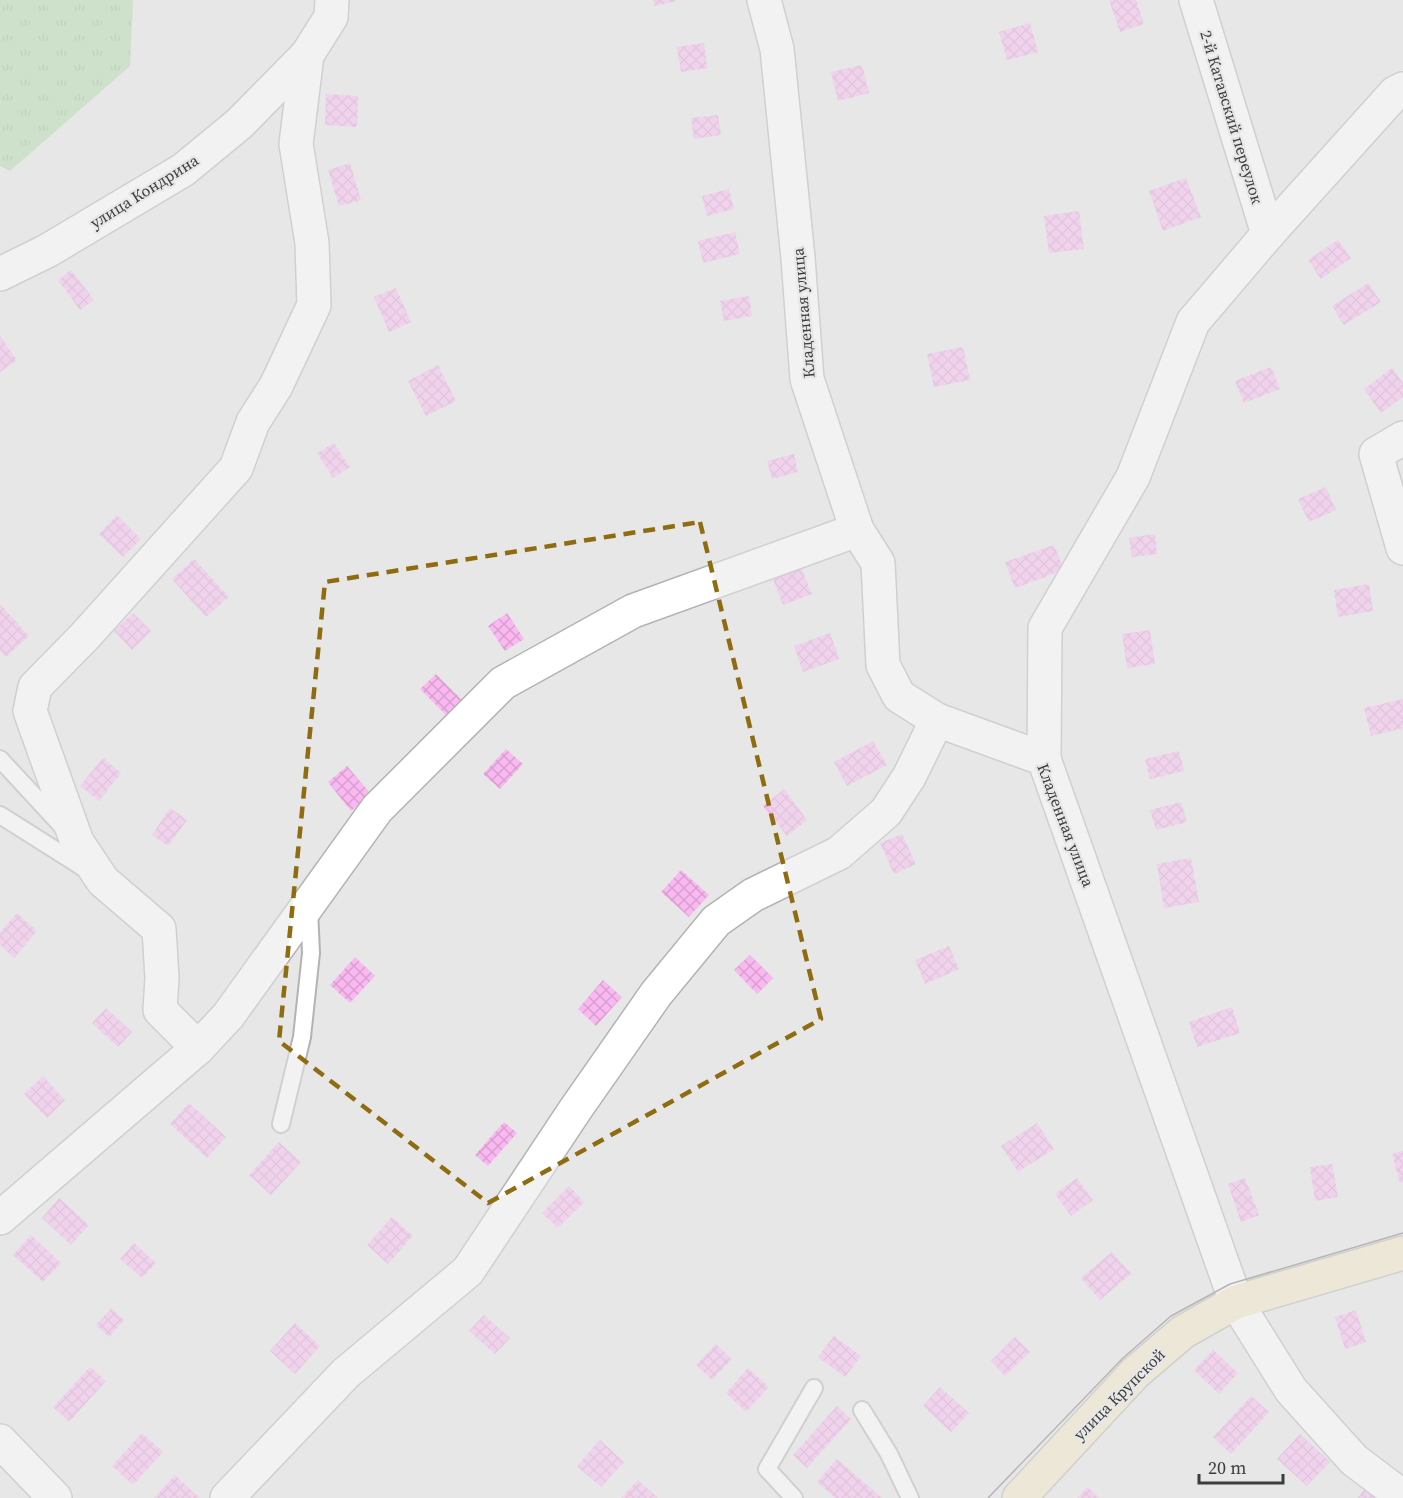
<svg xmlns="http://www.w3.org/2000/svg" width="1403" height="1498" font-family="'Source Serif 4',serif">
  <defs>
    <pattern id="grass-tufts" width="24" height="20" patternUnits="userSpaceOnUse" patternTransform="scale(1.5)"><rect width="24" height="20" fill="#afd9a7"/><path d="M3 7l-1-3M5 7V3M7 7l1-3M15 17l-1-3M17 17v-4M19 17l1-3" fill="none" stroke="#97bb91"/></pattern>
    <pattern id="building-cross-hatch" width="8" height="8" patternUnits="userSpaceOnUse" patternTransform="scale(1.5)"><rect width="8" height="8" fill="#fab8f1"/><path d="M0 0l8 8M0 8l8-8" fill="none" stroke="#d79fd0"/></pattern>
  </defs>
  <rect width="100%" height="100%" fill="#e7e7e8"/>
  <polygon fill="url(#grass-tufts)" points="0,0 133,0 130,66 10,171 0,166"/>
  <g fill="url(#building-cross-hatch)">
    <polygon points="653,0 676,0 676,1 655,6"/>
    <polygon points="1109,0 1136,0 1144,24 1120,32"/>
    <polygon points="1030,23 1038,52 1007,60 999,32"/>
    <polygon points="704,43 707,68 681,72 677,47"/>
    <polygon points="862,65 869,93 838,101 831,72"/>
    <polygon points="326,94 358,96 357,127 325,125"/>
    <polygon points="718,115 721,135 694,139 691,118"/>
    <polygon points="350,163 361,200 339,206 328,170"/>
    <polygon points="1186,178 1201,217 1163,231 1149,191"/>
    <polygon points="729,189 734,209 707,216 702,196"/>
    <polygon points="1079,211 1084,249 1049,253 1044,216"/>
    <polygon points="735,232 740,254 703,263 698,241"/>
    <polygon points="1338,240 1351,258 1321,279 1308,260"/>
    <polygon points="71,270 94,300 80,310 58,280"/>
    <polygon points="1368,283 1381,302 1344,325 1332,306"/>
    <polygon points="396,288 411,322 389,332 374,297"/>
    <polygon points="749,296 752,316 724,321 720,301"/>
    <polygon points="0,336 17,360 0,372"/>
    <polygon points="963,347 970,380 934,387 927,354"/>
    <polygon points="438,365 456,401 426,416 408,381"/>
    <polygon points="1271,367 1280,389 1244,403 1235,381"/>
    <polygon points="1392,368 1403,383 1403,397 1381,413 1364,389"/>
    <polygon points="334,443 350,467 333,478 317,453"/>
    <polygon points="794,454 798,472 772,479 767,461"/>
    <polygon points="1326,487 1336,510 1309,522 1298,499"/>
    <polygon points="117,515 141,539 123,557 99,534"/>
    <polygon points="1155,534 1157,554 1132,557 1129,538"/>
    <polygon points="1054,545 1064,570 1015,588 1005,562"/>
    <polygon points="194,559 229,597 206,617 172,579"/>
    <polygon points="801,568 812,594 783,605 773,579"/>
    <polygon points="1369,584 1373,611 1338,617 1334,590"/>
    <polygon points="0,604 29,636 6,657 0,651"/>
    <polygon points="133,613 151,631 132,650 114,631"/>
    <polygon points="507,613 524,639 505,651 488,626"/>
    <polygon points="1150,630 1155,664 1127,668 1122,634"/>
    <polygon points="830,633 839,659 803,672 794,646"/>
    <polygon points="436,674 462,700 446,715 420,689"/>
    <polygon points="1403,699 1403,728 1371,736 1364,708"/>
    <polygon points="873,741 887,765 847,786 834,762"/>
    <polygon points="506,749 523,764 500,789 483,774"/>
    <polygon points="1179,751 1184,771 1150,779 1145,759"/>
    <polygon points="103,758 121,773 99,801 80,786"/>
    <polygon points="347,766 371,794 351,811 328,782"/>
    <polygon points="784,789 807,820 787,836 763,806"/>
    <polygon points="1181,802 1187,822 1156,830 1150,810"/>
    <polygon points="170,808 187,820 168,846 152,835"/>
    <polygon points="902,834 916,864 894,874 880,843"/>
    <polygon points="1191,858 1199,902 1164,908 1157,864"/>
    <polygon points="681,870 709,895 689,917 661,892"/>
    <polygon points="17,913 37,931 14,958 0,945 0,932"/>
    <polygon points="949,946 959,969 925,984 915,960"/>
    <polygon points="750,955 773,978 757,994 734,970"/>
    <polygon points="355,957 375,976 350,1003 330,985"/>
    <polygon points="603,980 622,997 596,1026 578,1009"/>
    <polygon points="1232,1007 1240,1033 1197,1047 1189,1022"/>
    <polygon points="106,1008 132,1032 118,1047 92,1023"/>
    <polygon points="43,1076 65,1100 47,1118 24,1094"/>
    <polygon points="189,1103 226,1137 207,1158 170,1124"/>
    <polygon points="504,1122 517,1133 488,1166 475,1155"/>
    <polygon points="1037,1123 1054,1149 1018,1172 1001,1146"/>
    <polygon points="279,1142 301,1162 271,1195 249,1175"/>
    <polygon points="1403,1151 1403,1182 1400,1183 1392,1154"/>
    <polygon points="1332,1164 1338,1197 1315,1201 1310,1167"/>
    <polygon points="1077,1178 1093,1200 1071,1216 1055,1194"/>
    <polygon points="1245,1178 1259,1215 1241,1222 1228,1184"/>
    <polygon points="569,1186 584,1202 558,1228 542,1213"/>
    <polygon points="59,1198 89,1225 71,1245 42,1218"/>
    <polygon points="392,1217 413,1236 388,1264 367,1245"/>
    <polygon points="31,1235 61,1263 43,1282 13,1255"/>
    <polygon points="134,1243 156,1263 142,1278 120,1259"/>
    <polygon points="1112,1252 1131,1274 1100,1300 1081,1278"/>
    <polygon points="111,1308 124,1320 109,1337 96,1325"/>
    <polygon points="1356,1310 1366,1342 1345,1349 1335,1317"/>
    <polygon points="484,1315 510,1338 495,1354 469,1331"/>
    <polygon points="295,1323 320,1346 295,1374 270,1351"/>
    <polygon points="834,1336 861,1356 845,1377 818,1357"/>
    <polygon points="1015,1337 1030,1352 1005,1376 991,1361"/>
    <polygon points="716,1344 732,1359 712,1380 696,1365"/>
    <polygon points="1213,1350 1238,1373 1219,1394 1194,1370"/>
    <polygon points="90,1367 106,1381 69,1422 53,1407"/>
    <polygon points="748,1368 769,1387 746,1412 726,1393"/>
    <polygon points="940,1387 969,1413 951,1432 923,1406"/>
    <polygon points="1251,1396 1269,1412 1231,1454 1213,1437"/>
    <polygon points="837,1406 851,1419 807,1468 793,1455"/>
    <polygon points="142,1433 163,1452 133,1485 112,1466"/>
    <polygon points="1300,1434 1330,1462 1307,1486 1277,1459"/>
    <polygon points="600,1440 624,1462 601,1487 577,1466"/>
    <polygon points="837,1459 882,1498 835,1498 817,1482"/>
    <polygon points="175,1475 200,1498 154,1498"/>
    <polygon points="638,1480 658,1498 621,1498"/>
    <polygon points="1088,1487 1099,1498 1077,1498"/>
    <polygon points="1365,1488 1377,1498 1358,1498"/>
  </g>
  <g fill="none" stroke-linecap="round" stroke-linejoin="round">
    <g stroke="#b3b3b4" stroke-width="20">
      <g id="lane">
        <polyline points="0,759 62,826"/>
        <polyline points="0,815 87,870"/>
        <polyline points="281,1124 302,1037 311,953 309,909"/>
        <polyline points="862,1410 889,1454 910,1498"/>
        <polyline points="794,1498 767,1469 814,1388"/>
      </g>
    </g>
    <g stroke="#b3b3b4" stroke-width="36">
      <g id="street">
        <polyline points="764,0 777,49 798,258 807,379 857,530 878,563 883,665 899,696 937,720 1044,759 1236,1302 1291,1390 1354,1460 1403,1497"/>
        <polyline points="1196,0 1268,234"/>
        <polyline points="0,274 47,251 183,170 239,124 307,55 331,17 332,0"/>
        <polyline points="1403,438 1376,454 1403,548"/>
        <polyline points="1044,759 1045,628 1133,477 1193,322 1268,234 1395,93 1403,89"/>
        <polyline points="198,1048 160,1010 162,978 159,929 103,881 77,842 30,711 35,687 85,636 236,468 253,422 276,386 314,305 312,243 296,144 307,55"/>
        <polyline points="0,1218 198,1048 228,1016 377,809 503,683 633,611 857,530"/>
        <polyline points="0,1441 55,1498"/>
        <polyline points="227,1498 346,1373 468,1271 575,1110 656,994 716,921 753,895 839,853 886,812 909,777 937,720"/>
      </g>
    </g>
    <g stroke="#b3b3b4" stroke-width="36">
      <polyline id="secondary" points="1019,1498 1135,1373 1183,1332 1236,1302 1403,1253"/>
    </g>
    <use href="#lane" stroke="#fff" stroke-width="16"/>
    <use href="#street" stroke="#fff" stroke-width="33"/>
    <use href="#secondary" stroke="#f4e6c5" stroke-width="33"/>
    <polyline stroke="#787879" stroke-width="1.5" points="988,1498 1123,1358 1171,1316 1230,1284 1403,1233"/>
  </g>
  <path d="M0 0H1403V1498H0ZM 700,522 L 821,1019 L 488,1203 L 279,1041 L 325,582 Z" fill="#e7e7e8" fill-opacity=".55" fill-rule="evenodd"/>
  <path fill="none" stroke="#8f6c10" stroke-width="4.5" stroke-dasharray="12 8" stroke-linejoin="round" d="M 700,522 L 821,1019 L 488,1203 L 279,1041 L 325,582 Z"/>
  <g text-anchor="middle" stroke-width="4.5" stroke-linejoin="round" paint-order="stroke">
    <g font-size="16" fill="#3c3d3d" stroke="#e7e7e8">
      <text transform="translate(1232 117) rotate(73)" y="6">2-й Катавский переулок</text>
      <text transform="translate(144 191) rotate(-32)" y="6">улица Кондрина</text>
      <text transform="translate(803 313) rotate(-95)" y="6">Кладенная улица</text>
      <text transform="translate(1066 825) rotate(69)" y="6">Кладенная улица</text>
      <text transform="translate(1119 1394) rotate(-45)" y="6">улица Крупской</text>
    </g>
  </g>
  <path d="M1199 1474v9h84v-9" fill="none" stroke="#3c3d3d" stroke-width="3"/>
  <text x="1208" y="1474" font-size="18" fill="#3c3d3d" stroke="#e7e7e8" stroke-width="4.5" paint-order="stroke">20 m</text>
</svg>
